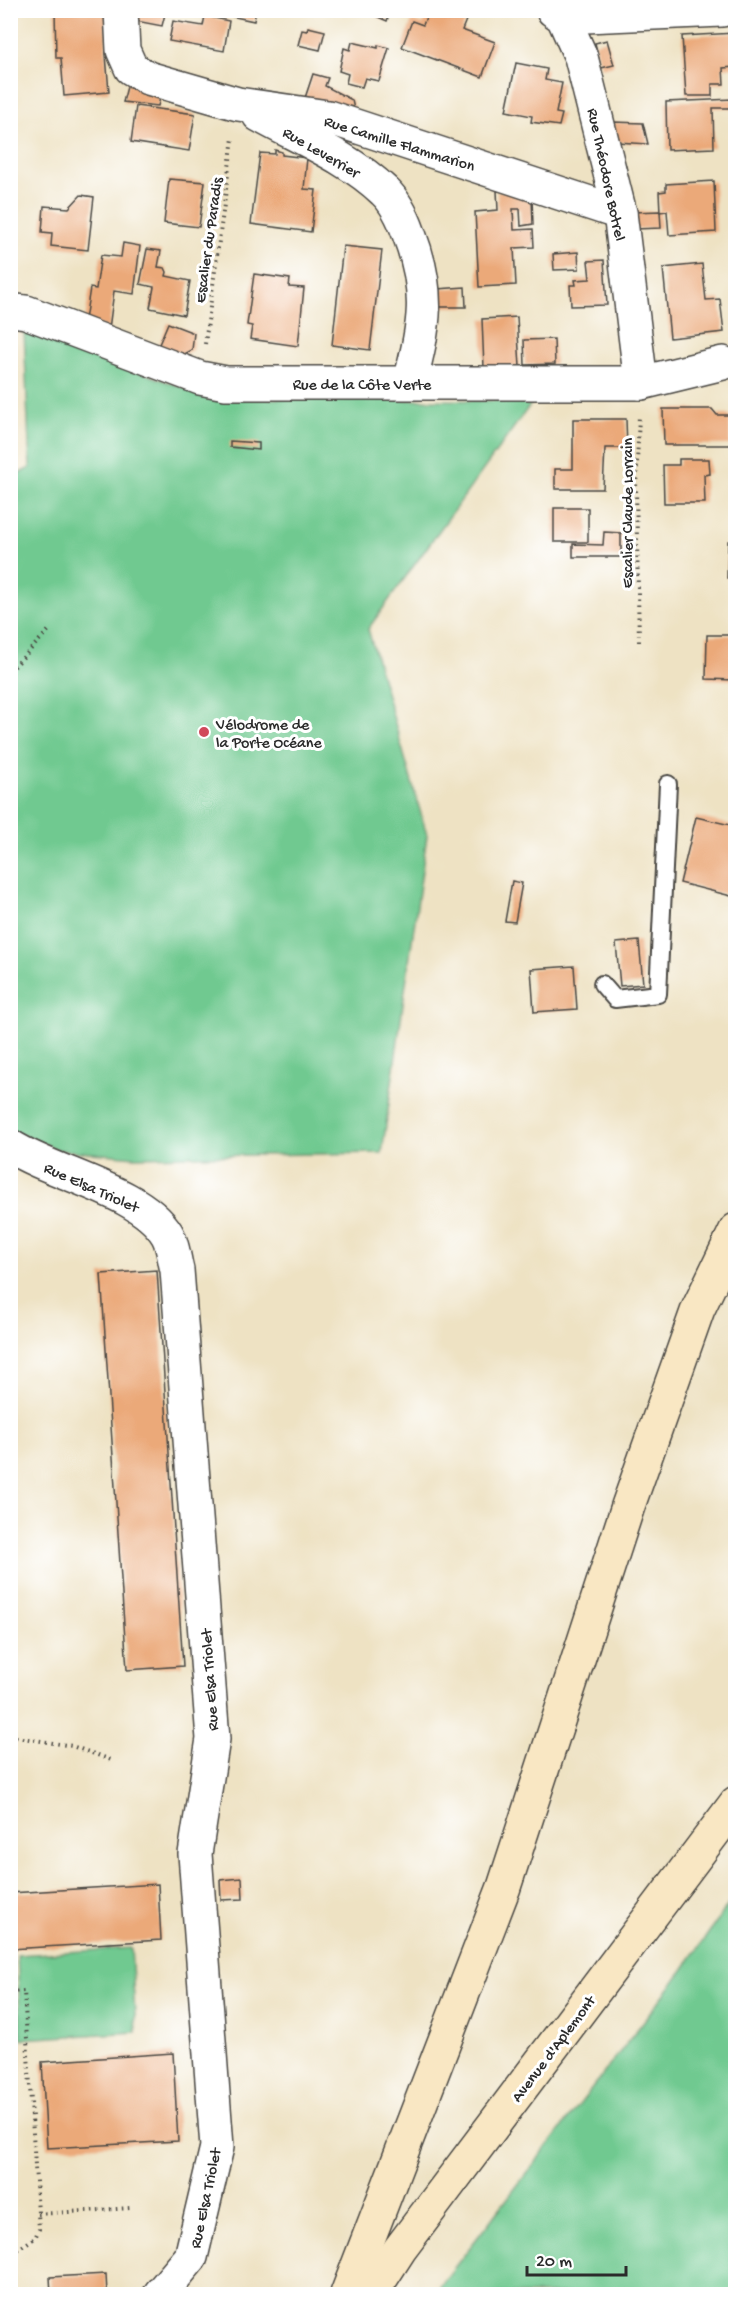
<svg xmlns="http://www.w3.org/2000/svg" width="746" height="2305" font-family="'Gochi Hand',sans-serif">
  <rect width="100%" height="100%" fill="#fff"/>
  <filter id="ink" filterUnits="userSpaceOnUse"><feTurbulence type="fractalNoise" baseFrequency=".0167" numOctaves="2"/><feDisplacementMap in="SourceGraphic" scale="12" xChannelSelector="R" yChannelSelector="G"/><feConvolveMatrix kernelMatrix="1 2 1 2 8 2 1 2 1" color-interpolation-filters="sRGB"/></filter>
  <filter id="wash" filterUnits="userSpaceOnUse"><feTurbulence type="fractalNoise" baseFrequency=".008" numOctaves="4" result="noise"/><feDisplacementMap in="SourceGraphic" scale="24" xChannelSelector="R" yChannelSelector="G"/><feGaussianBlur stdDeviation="1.35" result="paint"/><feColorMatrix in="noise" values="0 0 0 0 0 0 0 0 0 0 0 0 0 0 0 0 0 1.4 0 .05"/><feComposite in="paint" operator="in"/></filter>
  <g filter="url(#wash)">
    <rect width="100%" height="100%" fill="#eee2c3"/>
    <g fill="#70c990" stroke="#4e7a5e" stroke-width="1.5">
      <polygon points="24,330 212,398 533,401 368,629 427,835 382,1153 135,1157 59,1150 11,1131 10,478 30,468"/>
      <polygon points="735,1895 735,2294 434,2294 683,1970"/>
      <polygon points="131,1948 136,2032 21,2039 17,1955"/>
    </g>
    <g id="blocks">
      <g fill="#eba979">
        <polygon points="55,10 107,10 106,55 109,92 64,96 61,58 56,58"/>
        <polygon points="138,10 166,10 162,26 136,21"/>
        <polygon points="211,10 256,10 254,21 211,12"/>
        <polygon points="362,10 391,10 387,21"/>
        <polygon points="429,10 470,10 462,30 495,42 482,77 402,47 412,21 423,25"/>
        <polygon points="205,16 229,21 224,51 169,41 173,21 203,26"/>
        <polygon points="308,27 325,31 320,50 298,45 302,30 307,31"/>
        <polygon points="735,33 735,67 723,68 724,84 712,84 712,96 686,96 682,36"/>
        <polygon points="607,40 614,65 601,68 595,43"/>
        <polygon points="352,42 378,48 378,45 389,48 379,81 365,78 362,87 346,83 348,74 339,71 344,48 350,50"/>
        <polygon points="516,63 547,69 545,80 562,83 556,113 562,114 559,126 531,122 532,116 506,111"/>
        <polygon points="313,74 328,78 325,86 352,100 355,114 304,101"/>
        <polygon points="129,79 161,94 158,106 123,102"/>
        <polygon points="733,99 734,108 713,108 714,148 667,150 666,102"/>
        <polygon points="136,106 195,114 189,151 131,142"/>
        <polygon points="612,122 643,123 648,144 617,142"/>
        <polygon points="275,150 282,152 282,155 307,158 304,189 316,190 311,232 251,224 260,153 275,154"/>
        <polygon points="169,179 205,182 199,227 164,223"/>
        <polygon points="714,181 716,232 669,235 667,211 660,212 659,192 666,191 666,184"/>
        <polygon points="497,191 506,191 532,199 533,224 521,226 520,209 513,209 514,230 533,229 534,247 514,248 516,285 479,287 475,212 498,210"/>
        <polygon points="81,195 94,197 88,250 51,246 52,233 42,232 44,206 69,208"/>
        <polygon points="660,211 661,228 635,229 633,212"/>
        <polygon points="123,243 140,246 134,294 114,291 109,329 85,320 90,288 96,289 101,255 121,257"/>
        <polygon points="343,246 382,250 370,350 332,345"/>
        <polygon points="147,249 161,251 158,267 165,268 167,272 166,276 190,281 184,315 150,308 154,287 140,284"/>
        <polygon points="578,252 579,269 554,270 553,254"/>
        <polygon points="604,260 607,305 571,306 570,285 576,285 575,280 590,279 588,261"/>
        <polygon points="702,264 706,300 720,299 724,332 670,338 663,268"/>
        <polygon points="254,274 290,279 289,287 304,288 298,346 250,339 252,326 247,325"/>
        <polygon points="465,287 466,307 439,307 437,289"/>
        <polygon points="517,317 520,367 484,368 482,319"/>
        <polygon points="168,323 194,333 192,350 179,357 157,349"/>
        <polygon points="554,339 555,364 525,365 524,340"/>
        <polygon points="663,409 712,409 717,415 730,415 730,445 664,445"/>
        <polygon points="573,419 626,419 627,448 605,448 603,489 555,489 555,469 573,469"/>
        <polygon points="230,441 259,443 259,450 230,447"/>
        <polygon points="679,459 709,459 710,474 704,475 705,503 664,503 663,465 679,465"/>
        <rect x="554" y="508" width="34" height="34"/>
        <polygon points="604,532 621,533 621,557 573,557 573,544 603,545"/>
        <polygon points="728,541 735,541 735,578 727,578"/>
        <polygon points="707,635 735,635 735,680 706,679"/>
        <polygon points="696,817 735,826 735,897 680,883"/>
        <polygon points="512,881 522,883 515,922 505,921"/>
        <polygon points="639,941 643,984 620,986 616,943"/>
        <polygon points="574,966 577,1009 534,1012 531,969"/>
        <polygon points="157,1270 183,1666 127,1670 101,1274"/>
        <polygon points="242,1878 243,1899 221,1900 220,1880"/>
        <polygon points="158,1884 161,1940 10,1949 10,1893"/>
        <polygon points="173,2053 178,2141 47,2148 42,2062"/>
        <polygon points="106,2274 107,2294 51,2294 50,2277"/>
      </g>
    </g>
  </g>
  <g filter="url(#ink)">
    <use href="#blocks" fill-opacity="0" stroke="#484642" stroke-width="1.5"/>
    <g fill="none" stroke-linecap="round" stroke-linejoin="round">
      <g stroke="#484642" stroke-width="20">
        <polyline id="lane" points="602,984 615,999 658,994 668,784"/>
      </g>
      <g stroke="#484642" stroke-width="36">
        <g id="street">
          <polyline points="121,10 123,50 131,68 148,78 238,104 328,117 620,213"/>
          <polyline points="553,10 563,17 581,57 620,213 641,383"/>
          <polyline points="563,17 722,10"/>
          <path d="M 259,115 C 300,138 350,158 384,191 C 395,201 404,220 409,234 C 431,291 425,325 410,382"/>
          <polyline points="10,310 26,312 200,378 226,383 641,383 723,363"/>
          <path d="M 10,1146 C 55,1175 140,1190 167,1234 C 173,1244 174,1259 177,1270 L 213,1739 L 195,1854 L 217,2147 L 191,2257 L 160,2294"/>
        </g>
      </g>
      <g stroke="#484642" stroke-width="36">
        <g id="secondary">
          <polyline points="347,2294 504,1887 628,1506 698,1309 736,1230"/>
          <polyline points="371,2294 400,2249 736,1803"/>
        </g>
      </g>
      <g stroke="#484642" stroke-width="4" stroke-dasharray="1.5 4.5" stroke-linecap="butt">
        <polyline points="205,344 233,138"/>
        <polyline points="639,642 636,488 639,415"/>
        <polyline points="10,671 50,629"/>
        <polyline points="10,1736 72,1746 114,1761"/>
        <polyline points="10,1992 24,1991 39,2229 35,2238 10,2254"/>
        <polyline points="38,2214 131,2208"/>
      </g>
      <use href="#lane" stroke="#fff" stroke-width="16"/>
      <use href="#street" stroke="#fff" stroke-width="33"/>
      <use href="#secondary" stroke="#f9e7c3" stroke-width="33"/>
    </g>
  </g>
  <circle fill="#d1495b" stroke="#fff" stroke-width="2" cx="204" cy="732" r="6"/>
  <g text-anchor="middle" stroke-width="6" stroke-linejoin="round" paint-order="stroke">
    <g font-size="16" fill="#2b2b2b" stroke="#fff">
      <text transform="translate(400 142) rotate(17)" y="6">Rue Camille Flammarion</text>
      <text transform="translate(322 151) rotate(30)" y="6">Rue Leverrier</text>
      <text transform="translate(608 174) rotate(78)" y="6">Rue Théodore Botrel</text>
      <text transform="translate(207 240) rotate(-82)" y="6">Escalier du Paradis</text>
      <text x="362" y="389">Rue de la Côte Verte</text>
      <text transform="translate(626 513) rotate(-90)" y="6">Escalier Claude Lorrain</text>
      <text transform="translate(92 1186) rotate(24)" y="6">Rue Elsa Triolet</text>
      <text transform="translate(208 1680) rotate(-94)" y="6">Rue Elsa Triolet</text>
      <text transform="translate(552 2048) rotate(-53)" y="6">Avenue d'Aplemont</text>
      <text transform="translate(204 2198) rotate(-78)" y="6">Rue Elsa Triolet</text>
    </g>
    <g font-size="16" fill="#2b2b2b" stroke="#fff" text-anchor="start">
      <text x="216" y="729">Vélodrome de<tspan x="216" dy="18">la Porte Océane</tspan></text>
    </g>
  </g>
  <rect width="746" height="2305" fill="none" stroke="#fff" stroke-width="36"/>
  <path d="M527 2266v9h99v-9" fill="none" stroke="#2b2b2b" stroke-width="3"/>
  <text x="536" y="2266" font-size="18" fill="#2b2b2b" stroke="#ffffff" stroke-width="4.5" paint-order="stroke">20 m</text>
</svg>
